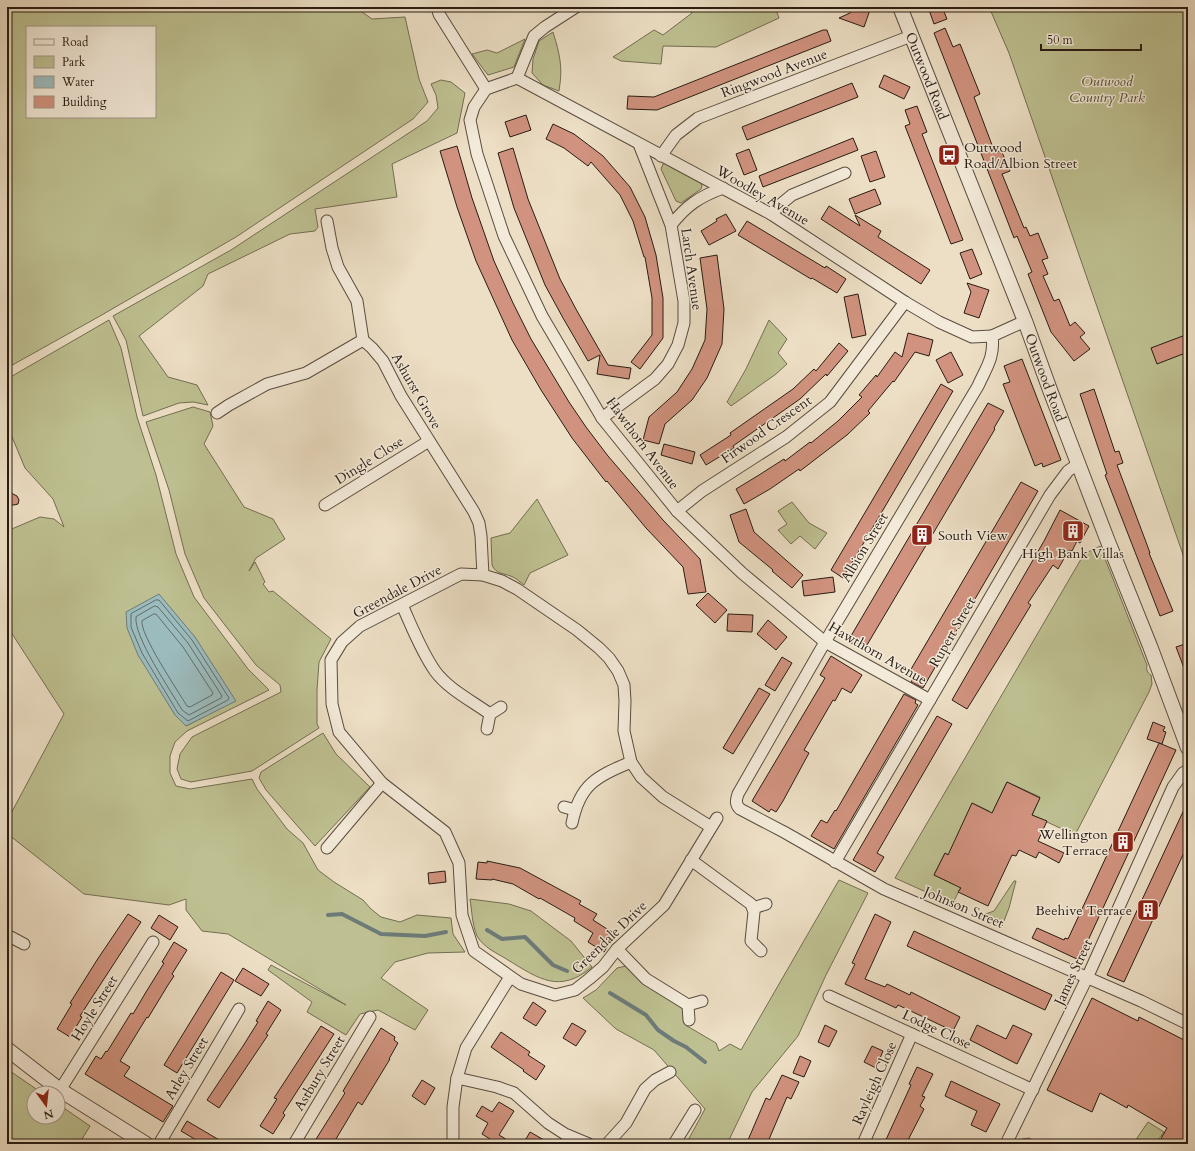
<svg xmlns="http://www.w3.org/2000/svg" width="1195" height="1151" font-family="Cardo,serif">
  <rect width="100%" height="100%" fill="#eddfc5"/>
  <filter id="stains"><feTurbulence type="fractalNoise" baseFrequency=".005" numOctaves="4"/><feColorMatrix values="0 0 0 0 .2 0 0 0 0 .09 0 0 0 0 .02 0 0 0 .5 -.17"/></filter>
  <radialGradient id="worn" r=".72"><stop offset=".6" stop-color="#630" stop-opacity="0"/><stop offset="1" stop-color="#630" stop-opacity=".3"/></radialGradient>
  <g fill="#bec091" stroke="#736e52" fill-rule="evenodd">
    <path d="M 7,7 L 355,7 L 372,19 L 405,17 L 419,79 L 428,102 L 413,119 L 236,237 L 100,316 L 7,368 ZM 27,27 L 155,27 L 155,117 L 27,117 Z"/>
    <polygon points="687,7 775,7 779,18 716,47 663,46 661,64 621,61 613,57 654,30 663,35 692,13"/>
    <polygon points="989,7 1188,7 1188,569 1009,53"/>
    <path d="M 553,32 C 560,55 563,67 559,91 L 543,85 L 532,73 L 533,59 L 539,41 Z"/>
    <polygon points="525,39 514,67 488,75 472,54 487,50 497,53"/>
    <polygon points="441,80 451,82 465,93 457,133 392,164 397,197 315,209 318,227 315,231 290,234 208,274 203,286 139,336 168,377 197,385 208,405 193,402 179,403 143,416 126,340 113,316 231,250 427,121 438,108 436,95 431,84"/>
    <polygon points="666,163 701,183 702,186 701,189 681,203 676,201 661,169 663,164"/>
    <path d="M 109,320 L 121,348 L 137,417 L 156,475 L 176,554 L 194,597 L 248,669 L 269,690 L 187,731 L 175,742 L 170,756 L 170,773 L 176,786 L 190,789 L 252,779 L 257,789 L 287,829 L 303,843 L 318,870 L 334,882 L 363,900 L 371,909 L 381,917 L 400,922 L 417,915 L 451,918 L 453,934 L 465,952 L 428,953 L 395,962 L 381,978 L 428,1010 L 415,1030 L 378,1010 L 360,1014 L 346,1035 L 307,1012 L 312,1002 L 268,970 L 271,965 L 346,1005 L 228,934 L 202,931 L 186,910 L 186,899 L 169,905 L 84,894 L 9,835 L 7,831 L 7,821 L 64,714 L 7,626 L 7,531 L 40,517 L 54,519 L 64,527 L 53,499 L 25,468 L 7,425 L 7,379 ZM 159,687 L 205,716 L 186,726 L 175,715 Z"/>
    <polygon points="769,320 787,339 778,353 787,364 776,374 731,406 727,402 746,369"/>
    <polygon points="193,407 210,412 213,426 204,444 244,507 273,519 285,539 256,558 249,571 255,562 265,582 263,584 269,592 273,591 331,639 319,662 317,690 317,724 319,728 252,771 191,782 181,779 177,769 180,754 192,737 281,692 280,685 256,665 204,598 185,554 169,490 146,422"/>
    <path d="M 537,499 L 568,555 L 530,573 L 524,585 C 520,582 517,579 513,577 C 505,573 496,575 492,565 L 491,538 L 510,533 Z"/>
    <polygon points="792,502 809,523 827,533 815,549 800,536 791,544 778,530 787,524 778,511"/>
    <path d="M 1100,546 L 1147,665 C 1146,669 1147,673 1151,675 L 1152,684 L 1149,692 L 1075,835 L 1032,815 L 1040,797 L 1007,782 L 988,822 L 985,820 L 989,811 L 972,803 L 986,835 L 954,901 L 958,903 L 957,906 L 895,878 L 1084,554 ZM 945,853 L 963,862 L 953,884 L 934,875 Z"/>
    <polygon points="323,733 336,754 370,787 315,846 266,790 259,778 261,772"/>
    <polygon points="839,880 868,893 826,975 798,1036 752,1092 727,1144 686,1144 705,1109 654,1050 616,1029 583,998 596,990 617,968 626,966 686,1011 687,1026 716,1043 719,1051 730,1044 741,1050"/>
    <polygon points="1014,881 1016,881 1009,908 1002,926 980,916 994,911"/>
    <path d="M 470,899 L 509,904 L 531,911 L 571,941 L 592,967 C 560,994 539,979 508,960 C 497,953 484,948 477,936 C 472,924 472,911 470,899 Z"/>
    <polygon points="7,1069 42,1093 34,1093 34,1117 58,1117 58,1104 90,1126 79,1144 7,1144"/>
    <polygon points="1148,1122 1164,1132 1155,1144 1133,1144"/>
    <polygon points="1029,1138 1041,1144 1019,1144 1022,1139"/>
  </g>
  <polygon fill="#9bbbbd" stroke="#6d7b79" points="159,594 195,637 236,701 186,726 175,715 138,655 127,628 126,612"/>
  <g fill="none" stroke-linecap="round" stroke-linejoin="round">
    <g stroke="#626c68" stroke-width="1">
      <polygon points="156,600 159,600 192,640 229,698 228,700 188,721 178,713 142,653 131,627 131,614"/>
      <path d="M 155,606 L 158,607 L 188,643 L 222,696 L 221,698 L 189,715 L 182,710 C 171,691 133,636 136,617 Z"/>
      <path d="M 154,614 L 156,614 L 183,647 L 213,693 L 212,695 L 190,707 L 187,706 C 178,691 139,633 142,621 Z"/>
    </g>
    <g stroke="#6d7b79" stroke-width="4">
      <polyline points="328,915 342,914 381,934 425,936 446,932"/>
      <polyline points="487,930 502,939 525,937 553,965 567,971"/>
      <polyline points="610,993 646,1015 658,1030 674,1041 686,1047 705,1062"/>
    </g>
  </g>
  <g fill="#d1937f" stroke="#281c13">
    <polygon points="852,7 871,7 864,27 839,18 850,13"/>
    <polygon points="928,7 942,7 947,19 934,24"/>
    <polygon points="945,28 953,47 960,44 980,94 974,97 995,153 1001,150 1010,171 1002,174 1024,228 1026,227 1030,236 1038,233 1048,258 1042,260 1048,274 1043,276 1054,301 1059,299 1070,326 1075,322 1085,333 1080,337 1090,349 1074,361 1051,332 1028,274 1032,272 1017,236 1014,238 1002,207 934,33"/>
    <polygon points="823,30 827,30 831,41 657,110 627,109 628,96 654,97"/>
    <polygon points="884,75 910,87 904,99 879,87"/>
    <polygon points="852,83 858,97 747,140 742,127"/>
    <polygon points="917,106 927,132 922,134 963,240 951,244 905,126 910,124 905,110"/>
    <polygon points="526,115 531,130 510,137 505,122"/>
    <polygon points="553,124 574,134 603,156 630,187 645,217 656,255 663,298 663,338 640,369 631,362 652,335 652,298 645,257 644,257 633,221 620,195 591,162 588,166 564,148 546,139"/>
    <polygon points="853,138 858,150 763,187 759,176"/>
    <polygon points="457,146 472,198 494,261 513,303 531,339 569,402 586,427 608,456 663,520 700,559 706,592 688,594 683,567 646,528 607,481 606,482 572,438 541,390 512,340 476,261 457,207 440,151"/>
    <polygon points="513,148 528,199 560,279 577,311 608,365 631,368 629,379 597,374 600,355 588,361 563,318 545,285 514,208 498,153"/>
    <polygon points="749,149 757,170 744,175 736,154"/>
    <polygon points="876,151 885,177 870,182 861,156"/>
    <polygon points="875,189 881,204 855,214 849,199"/>
    <polygon points="829,206 860,226 855,215 881,231 878,237 930,270 921,284 821,219"/>
    <polygon points="726,214 736,231 709,245 701,231 717,221 716,219"/>
    <polygon points="747,221 825,268 826,266 846,279 837,293 812,278 811,279 738,235"/>
    <polygon points="972,249 982,274 970,279 960,253"/>
    <polygon points="717,255 724,309 722,344 707,378 692,400 665,424 659,444 643,440 649,417 677,392 692,369 705,340 707,309 700,258"/>
    <polygon points="967,283 989,290 979,318 964,313 971,292"/>
    <polygon points="858,294 866,335 852,338 844,297"/>
    <polygon points="908,333 933,340 929,356 915,352 894,382 893,381 868,411 870,413 847,435 800,471 799,469 770,489 744,504 736,489 759,475 784,459 785,461 810,442 811,443 838,421 862,397 859,395 876,375 877,377 895,352 902,357"/>
    <polygon points="1188,334 1188,352 1157,364 1151,348"/>
    <polygon points="839,343 848,351 827,376 826,374 800,399 733,446 734,448 706,465 700,455 731,435 730,433 793,389 814,369 816,371"/>
    <polygon points="951,352 963,375 948,383 936,360"/>
    <polygon points="1022,359 1061,460 1043,467 1042,463 1035,466 1003,384 1010,382 1004,366"/>
    <polygon points="941,384 953,391 843,578 831,570"/>
    <polygon points="1094,389 1115,452 1119,451 1123,463 1117,465 1146,542 1150,553 1149,553 1173,611 1160,616 1105,475 1107,474 1080,394"/>
    <polygon points="988,403 1004,411 994,428 995,429 864,650 848,641"/>
    <polygon points="664,444 695,452 692,464 661,455"/>
    <polygon points="1021,482 1038,491 923,688 911,682 913,679 907,676"/>
    <polygon points="7,491 17,496 19,500 18,504 14,505 7,504"/>
    <polygon points="746,509 754,532 803,575 792,588 772,571 773,570 739,542 730,515"/>
    <polygon points="1060,510 1089,526 1080,543 1077,541 1072,551 1069,550 1058,569 1053,565 1028,603 1031,605 1006,646 967,709 952,700 1044,541"/>
    <polygon points="833,577 835,592 804,596 802,581"/>
    <polygon points="708,593 727,610 715,623 696,605"/>
    <polygon points="728,614 753,615 752,632 727,631"/>
    <polygon points="768,620 787,637 776,650 757,634"/>
    <polygon points="1188,643 1188,675 1187,676 1176,647"/>
    <polygon points="831,656 862,675 851,693 842,688 835,701 833,700 804,750 809,753 783,801 776,812 771,809 769,812 752,801 825,678 820,675"/>
    <polygon points="782,657 792,663 775,691 765,685"/>
    <polygon points="759,688 770,694 733,754 723,748"/>
    <polygon points="904,694 916,700 915,703 918,705 834,849 811,836 821,820 827,823 835,810 836,811"/>
    <polygon points="937,716 952,724 877,853 884,857 875,872 853,860"/>
    <polygon points="1153,722 1165,727 1163,731 1166,732 1162,744 1147,739"/>
    <polygon points="1159,743 1176,750 1079,960 1032,938 1037,928 1064,940 1065,938 1068,939"/>
    <polygon points="1007,782 1040,798 1032,815 1047,821 1038,841 1064,853 1059,863 1039,852 1036,858 1019,850 1016,856 1012,855 988,906 958,892 961,888 934,875 945,853 948,855 972,803 992,813"/>
    <polygon points="1188,801 1188,844 1124,982 1107,975"/>
    <polygon points="487,861 520,868 581,901 579,904 597,914 593,920 615,934 604,952 588,942 593,933 574,921 575,918 540,898 539,899 513,884 492,879 492,880 476,879 478,862 487,863"/>
    <polygon points="445,871 446,882 429,884 428,873"/>
    <polygon points="128,914 141,922 89,1002 80,1016 82,1017 70,1037 57,1029 72,1004 70,1003 97,960"/>
    <polygon points="875,914 891,922 865,979 885,987 887,984 910,995 911,992 960,1017 953,1031 898,1005 896,1008 845,984 855,964 852,963"/>
    <polygon points="159,915 178,927 170,940 151,928"/>
    <polygon points="914,931 1052,995 1045,1010 907,946"/>
    <polygon points="174,942 187,950 172,974 174,976 168,985 148,1018 147,1017 120,1061 130,1067 124,1076 173,1106 163,1122 85,1074 96,1056 101,1059 106,1051 107,1052 131,1013 133,1014 146,992 164,963 162,962"/>
    <polygon points="243,968 269,984 261,996 235,981"/>
    <polygon points="221,972 234,980 177,1073 164,1065"/>
    <polygon points="1092,998 1138,1021 1139,1017 1188,1042 1188,1144 1158,1144 1167,1128 1128,1105 1127,1108 1100,1093 1092,1112 1047,1090"/>
    <polygon points="268,1001 281,1010 266,1034 268,1035 219,1108 207,1100 243,1046 258,1022 256,1021"/>
    <polygon points="533,1002 546,1011 536,1026 523,1018"/>
    <polygon points="572,1023 586,1031 576,1046 563,1038"/>
    <polygon points="825,1025 837,1031 829,1047 818,1042"/>
    <polygon points="977,1025 1006,1039 1013,1025 1032,1034 1017,1064 970,1040"/>
    <polygon points="321,1026 334,1034 283,1113 285,1115 273,1134 260,1126 277,1099 274,1098"/>
    <polygon points="381,1028 395,1037 394,1040 398,1043 389,1059 390,1059 362,1105 358,1102 333,1144 313,1144 345,1093 343,1091"/>
    <polygon points="501,1032 530,1052 528,1055 545,1066 536,1080 523,1071 524,1070 491,1047"/>
    <polygon points="872,1046 883,1051 876,1068 864,1062"/>
    <polygon points="800,1056 811,1061 804,1077 793,1073"/>
    <polygon points="917,1067 933,1074 922,1096 925,1097 920,1106 924,1109 906,1144 884,1144 911,1085 909,1084"/>
    <polygon points="782,1075 799,1082 791,1099 787,1097 767,1144 757,1144 748,1140 766,1098 770,1100"/>
    <polygon points="422,1080 435,1088 425,1105 412,1096"/>
    <polygon points="951,1081 1000,1104 986,1132 971,1125 977,1111 945,1096"/>
    <polygon points="499,1102 514,1111 499,1135 514,1144 487,1144 490,1139 482,1134 488,1123 476,1116 482,1106 492,1112"/>
    <polygon points="187,1121 226,1144 203,1144 181,1131"/>
    <polygon points="530,1132 551,1144 523,1144"/>
  </g>
  <g fill="none" stroke-linecap="round" stroke-linejoin="round">
    <g stroke="#594d40" stroke-width="13">
      <g id="minor">
        <polyline points="437,7 439,14 486,89"/>
        <polyline points="517,78 486,89 474,107 470,120 477,154 504,236 542,316 602,418 677,511 742,573 825,642 930,700"/>
        <polyline points="517,78 771,214 905,302 939,322 972,337 992,336"/>
        <polyline points="517,78 534,36 545,27 576,7"/>
        <polyline points="661,156 676,135 698,118 911,36"/>
        <polyline points="771,214 781,204 792,195 845,173"/>
        <polyline points="327,221 332,248 338,267 357,301 363,340 372,348 383,361 401,396 474,512 479,523 481,536 483,575"/>
        <path d="M 671,225 C 687,205 699,197 723,188"/>
        <path d="M 1025,321 L 992,336 C 995,357 986,368 978,386 L 825,642 L 738,794 C 736,800 735,804 740,809 L 784,832 L 884,889 L 1141,1001 L 1188,1024"/>
        <polyline points="217,413 229,405 267,384 306,373 363,340"/>
        <polyline points="602,418 655,379 668,364 678,345 684,323 684,301 671,225 639,144"/>
        <polyline points="325,505 429,441"/>
        <polyline points="677,511 702,491 786,437 830,402 905,302"/>
        <path d="M 402,605 C 412,627 421,651 435,671 C 448,689 472,701 490,714"/>
        <polyline points="487,729 490,714 501,707"/>
        <polyline points="564,807 575,810"/>
        <path d="M 572,823 C 580,784 596,777 631,762"/>
        <polyline points="711,827 663,797 641,777 631,762 624,731 625,701 624,685 618,671 609,658 599,648 577,630 517,589 502,581 483,575 461,574 360,626 342,642 331,660 332,704 339,732 382,783 445,832 459,863 462,915 474,951 521,984 555,995 575,990 589,979 603,967 617,949 664,905 717,818"/>
        <polyline points="327,848 382,783"/>
        <polyline points="691,860 751,904 754,912 751,941 761,951"/>
        <polyline points="835,862 1050,495 1068,471 1078,464"/>
        <polyline points="753,908 766,904"/>
        <polyline points="7,935 24,944"/>
        <polyline points="617,949 646,979 688,1005"/>
        <polyline points="829,996 1033,1090"/>
        <polyline points="689,1020 688,1005 702,1001"/>
        <polyline points="457,1078 497,1087 514,1093 548,1123 565,1134 589,1144"/>
        <polyline points="60,1090 153,942"/>
        <polyline points="159,1144 239,1009"/>
        <polyline points="294,1144 370,1017"/>
        <polyline points="453,1144 453,1107 457,1078 466,1048 510,977"/>
        <polyline points="607,1144 626,1123 645,1089 655,1080 670,1072"/>
        <polyline points="674,1144 695,1110"/>
        <polyline points="863,1144 912,1034"/>
        <polyline points="1006,1144 1087,978 1173,787 1183,773 1188,770"/>
      </g>
    </g>
    <g stroke="#594d40" stroke-width="16">
      <g id="tertiary">
        <path id="s1" d="M 900,7 L 1025,321 L 1050,390 L 1107,539 L 1150,646 L 1188,748"/>
        <polyline points="7,1049 60,1090 146,1144"/>
      </g>
    </g>
    <use href="#minor" stroke="#f3ead9" stroke-width="11"/>
    <use href="#tertiary" stroke="#f3ead9" stroke-width="14"/>
  </g>
  <defs>
    <g id="bus-square" transform="scale(1.15)"><rect x="-9" y="-9" width="18" height="18" rx="4" fill="#8f2418" stroke="#f3ead9"/><path d="M-5-6H5V4H4V6H2V4H-2V6H-4V4H-5ZM-3.5-4V0h7V-4ZM-3.5 1.2v1.5H-2V1.2ZM2 1.2v1.5H3.5V1.2Z" fill="#fff"/></g>
    <g id="building-square" transform="scale(1.15)"><rect x="-9" y="-9" width="18" height="18" rx="4" fill="#8f2418" stroke="#f3ead9"/><path d="M-4-6H4V6H1V3H-1V6H-4ZM-2.5-4.3h1.7v1.8h-1.7ZM.8-4.3h1.7v1.8H.8ZM-2.5-1h1.7V.8h-1.7ZM.8-1h1.7V.8H.8Z" fill="#fff"/></g>
  </defs>
  <g fill-rule="evenodd">
    <use href="#bus-square" x="949" y="155"/>
    <use href="#building-square" x="1073" y="531"/>
    <use href="#building-square" x="922" y="535"/>
    <use href="#building-square" x="1123" y="842"/>
    <use href="#building-square" x="1148" y="910"/>
  </g>
  <g text-anchor="middle" stroke-width="3" stroke-linejoin="round" paint-order="stroke">
    <g font-size="14" fill="#281c13" stroke="#f3ead9">
      <text transform="translate(774 73) rotate(-21)" y="5">Ringwood Avenue</text>
      <text dy="5" stroke="none"><textPath href="#s1" startOffset="74">Outwood Road</textPath></text>
      <text transform="translate(763 195) rotate(30)" y="5">Woodley Avenue</text>
      <text transform="translate(692 269) rotate(82)" y="5">Larch Avenue</text>
      <text dy="5" stroke="none"><textPath href="#s1" startOffset="398">Outwood Road</textPath></text>
      <text transform="translate(417 391) rotate(60)" y="5">Ashurst Grove</text>
      <text transform="translate(766 429) rotate(-35)" y="5">Firwood Crescent</text>
      <text transform="translate(643 443) rotate(53)" y="5">Hawthorn Avenue</text>
      <text transform="translate(369 460) rotate(-32)" y="5">Dingle Close</text>
      <text transform="translate(864 547) rotate(-59)" y="5">Albion Street</text>
      <text transform="translate(397 591) rotate(-28)" y="5">Greendale Drive</text>
      <text transform="translate(952 632) rotate(-60)" y="5">Rupert Street</text>
      <text transform="translate(878 653) rotate(30)" y="5">Hawthorn Avenue</text>
      <text transform="translate(964 907) rotate(23)" y="5">Johnson Street</text>
      <text transform="translate(609 937) rotate(-44)" y="5">Greendale Drive</text>
      <text transform="translate(1073 972) rotate(-65)" y="5">James Street</text>
      <text transform="translate(94 1008) rotate(-58)" y="5">Hoyle Street</text>
      <text transform="translate(937 1029) rotate(25)" y="5">Lodge Close</text>
      <text transform="translate(186 1068) rotate(-59)" y="5">Arley Street</text>
      <text transform="translate(319 1073) rotate(-59)" y="5">Astbury Street</text>
      <text transform="translate(874 1083) rotate(-66)" y="5">Rayleigh Close</text>
    </g>
    <g font-size="14" font-style="italic" fill="#554d39" stroke="#f3ead9">
      <text x="1107" y="86">Outwood<tspan x="1107" dy="16">Country Park</tspan></text>
    </g>
    <g font-size="14" fill="#281c13" stroke="#f3ead9" text-anchor="start">
      <text x="964" y="152">Outwood<tspan x="964" dy="16">Road/Albion Street</tspan></text>
      <text x="938" y="540">South View</text>
      <text x="1073" y="558" text-anchor="middle">High Bank Villas</text>
      <text x="1108" y="839" text-anchor="end">Wellington<tspan x="1108" dy="16">Terrace</tspan></text>
      <text x="1132" y="915" text-anchor="end">Beehive Terrace</text>
    </g>
  </g>
  <rect width="1195" height="1151" fill="none" stroke="#eddfc5" stroke-width="24"/>
  <rect x="8" y="8" width="1179" height="1135" fill="none" stroke="#281c13" stroke-width="2"/>
  <rect x="12" y="12" width="1171" height="1127" fill="none" stroke="#281c13"/>
  <rect x="26" y="26" width="130" height="92" fill="#f3ead9" stroke="#a2988a"/>
  <rect x="34" y="39" width="20" height="6" fill="#f3ead9" stroke="#a2988a"/>
  <text x="62" y="46" font-size="12" fill="#281c13">Road</text>
  <rect x="34" y="56" width="20" height="12" fill="#bec091" stroke="#a2988a"/>
  <text x="62" y="66" font-size="12" fill="#281c13">Park</text>
  <rect x="34" y="76" width="20" height="12" fill="#9bbbbd" stroke="#a2988a"/>
  <text x="62" y="86" font-size="12" fill="#281c13">Water</text>
  <rect x="34" y="96" width="20" height="12" fill="#d1937f" stroke="#a2988a"/>
  <text x="62" y="106" font-size="12" fill="#281c13">Building</text>
  <g transform="translate(46 1105) rotate(165)"><circle r="19" fill="#f3ead9" stroke="#a2988a"/>
  <path d="M0-3L7 15L0 10L-7 15Z" fill="#8f2418"/>
  <text y="-6" font-size="11" font-weight="bold" text-anchor="middle" fill="#281c13">N</text>
  </g>
  <path d="M1041 44v6h100v-6" fill="none" stroke="#281c13" stroke-width="2"/>
  <text x="1047" y="44" font-size="12" fill="#281c13" stroke="#f3ead9" stroke-width="3" paint-order="stroke">50 m</text>
  <rect width="100%" height="100%" filter="url(#stains)"/>
  <rect width="100%" height="100%" fill="url(#worn)"/>
</svg>
